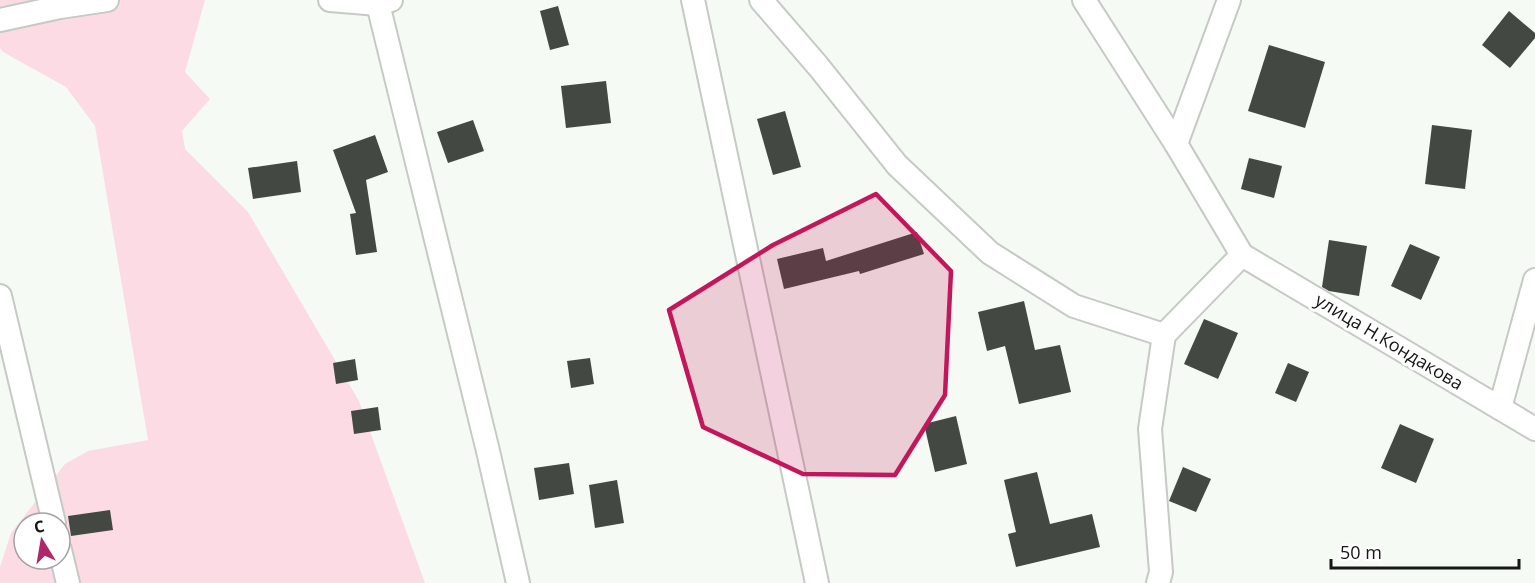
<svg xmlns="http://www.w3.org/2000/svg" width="1535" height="583" font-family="'Open Sans',sans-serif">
  <rect width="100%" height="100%" fill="#f5fbf4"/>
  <path fill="#fcdbe5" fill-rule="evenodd" d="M 0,0 L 205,0 L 185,72 L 210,99 L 182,131 L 185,149 L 248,212 L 359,401 L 425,583 L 0,583 L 0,567 L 11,533 L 65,464 L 88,451 L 148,440 L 95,126 L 66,87 L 3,52 L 0,48 ZM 24,523 L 60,523 L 60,559 L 24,559 Z"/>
  <g fill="#434842">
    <polygon points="558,6 569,45 550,50 540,11"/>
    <polygon points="1509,11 1535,33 1535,38 1510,68 1482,45"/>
    <polygon points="1269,45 1325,62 1305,128 1248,111"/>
    <polygon points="606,81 611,123 566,128 561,86"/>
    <polygon points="785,111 801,167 773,175 757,119"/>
    <polygon points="473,120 484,151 448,163 437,132"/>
    <polygon points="1432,125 1472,130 1465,189 1425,184"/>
    <polygon points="375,135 388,172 366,180 377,252 356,255 350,214 356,213 333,150"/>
    <polygon points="1249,158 1282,166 1274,198 1241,189"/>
    <polygon points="297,161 301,192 253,199 248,168"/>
    <polygon points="917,232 924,254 860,274 859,271 784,289 777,259 823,248 826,261"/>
    <polygon points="1329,240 1367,246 1359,296 1329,291 1322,287"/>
    <polygon points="1410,244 1440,257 1421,300 1391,286"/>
    <polygon points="1024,301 1035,350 1060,345 1071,392 1019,404 1005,346 987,351 978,312"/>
    <polygon points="1204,319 1238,333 1218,379 1184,364"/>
    <polygon points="590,358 594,384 571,388 567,361"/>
    <polygon points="355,359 358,380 336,384 333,363"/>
    <polygon points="1288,363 1309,372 1296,402 1275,393"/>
    <polygon points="378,407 381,430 354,434 351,411"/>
    <polygon points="956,416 967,464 935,472 924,424"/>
    <polygon points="1400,424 1434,439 1416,483 1381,468"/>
    <polygon points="569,463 574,494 539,500 534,468"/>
    <polygon points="1183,467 1211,479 1196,512 1169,501"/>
    <polygon points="1037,472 1050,524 1092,514 1100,547 1016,567 1008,534 1016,532 1004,480"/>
    <polygon points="617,480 624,523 595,528 589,485"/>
    <polygon points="110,510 113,530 71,536 68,516"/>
  </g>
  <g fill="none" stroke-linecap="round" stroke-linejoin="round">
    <g stroke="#c5cac4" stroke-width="26">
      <g id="minor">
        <polyline points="330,0 378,4 391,0"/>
        <polyline points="693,0 817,583"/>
        <polyline points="761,0 818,66 897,165 990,253 1074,306 1164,335 1242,255"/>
        <polyline points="1084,0 1176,144 1242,255 1535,429"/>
        <polyline points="378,4 488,451 518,583"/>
        <polyline points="0,20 60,7 107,0"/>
        <polyline points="1176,144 1229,0"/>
        <polyline points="0,296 54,523"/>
        <polyline points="1500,408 1535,280"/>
        <polyline points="60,550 68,583"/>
        <polyline points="1158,583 1161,572 1150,429 1164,335"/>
      </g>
    </g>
    <use href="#minor" stroke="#fff" stroke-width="22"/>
  </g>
  <path fill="#c2185b" fill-opacity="0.2" stroke="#c2185b" stroke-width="4.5" stroke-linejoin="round" d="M 876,194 L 951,271 L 945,395 L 895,475 L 803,474 L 703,427 L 669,310 L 773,245 Z"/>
  <g text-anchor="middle" stroke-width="6" stroke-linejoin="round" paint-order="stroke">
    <g font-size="18" fill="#151715" stroke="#fff">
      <text transform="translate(1389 342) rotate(31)" y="6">улица Н.Кондакова</text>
    </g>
  </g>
  <g transform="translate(42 541) rotate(349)"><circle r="28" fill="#ffffff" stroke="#a1a2a1" stroke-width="1.5"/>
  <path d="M0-4.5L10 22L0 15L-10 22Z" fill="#b02768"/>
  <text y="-9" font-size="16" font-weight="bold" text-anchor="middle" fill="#151715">С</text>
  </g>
  <path d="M1331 559v9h188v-9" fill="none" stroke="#151715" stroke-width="3"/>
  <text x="1340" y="559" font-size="18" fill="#151715" stroke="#ffffff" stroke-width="4.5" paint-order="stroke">50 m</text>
</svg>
